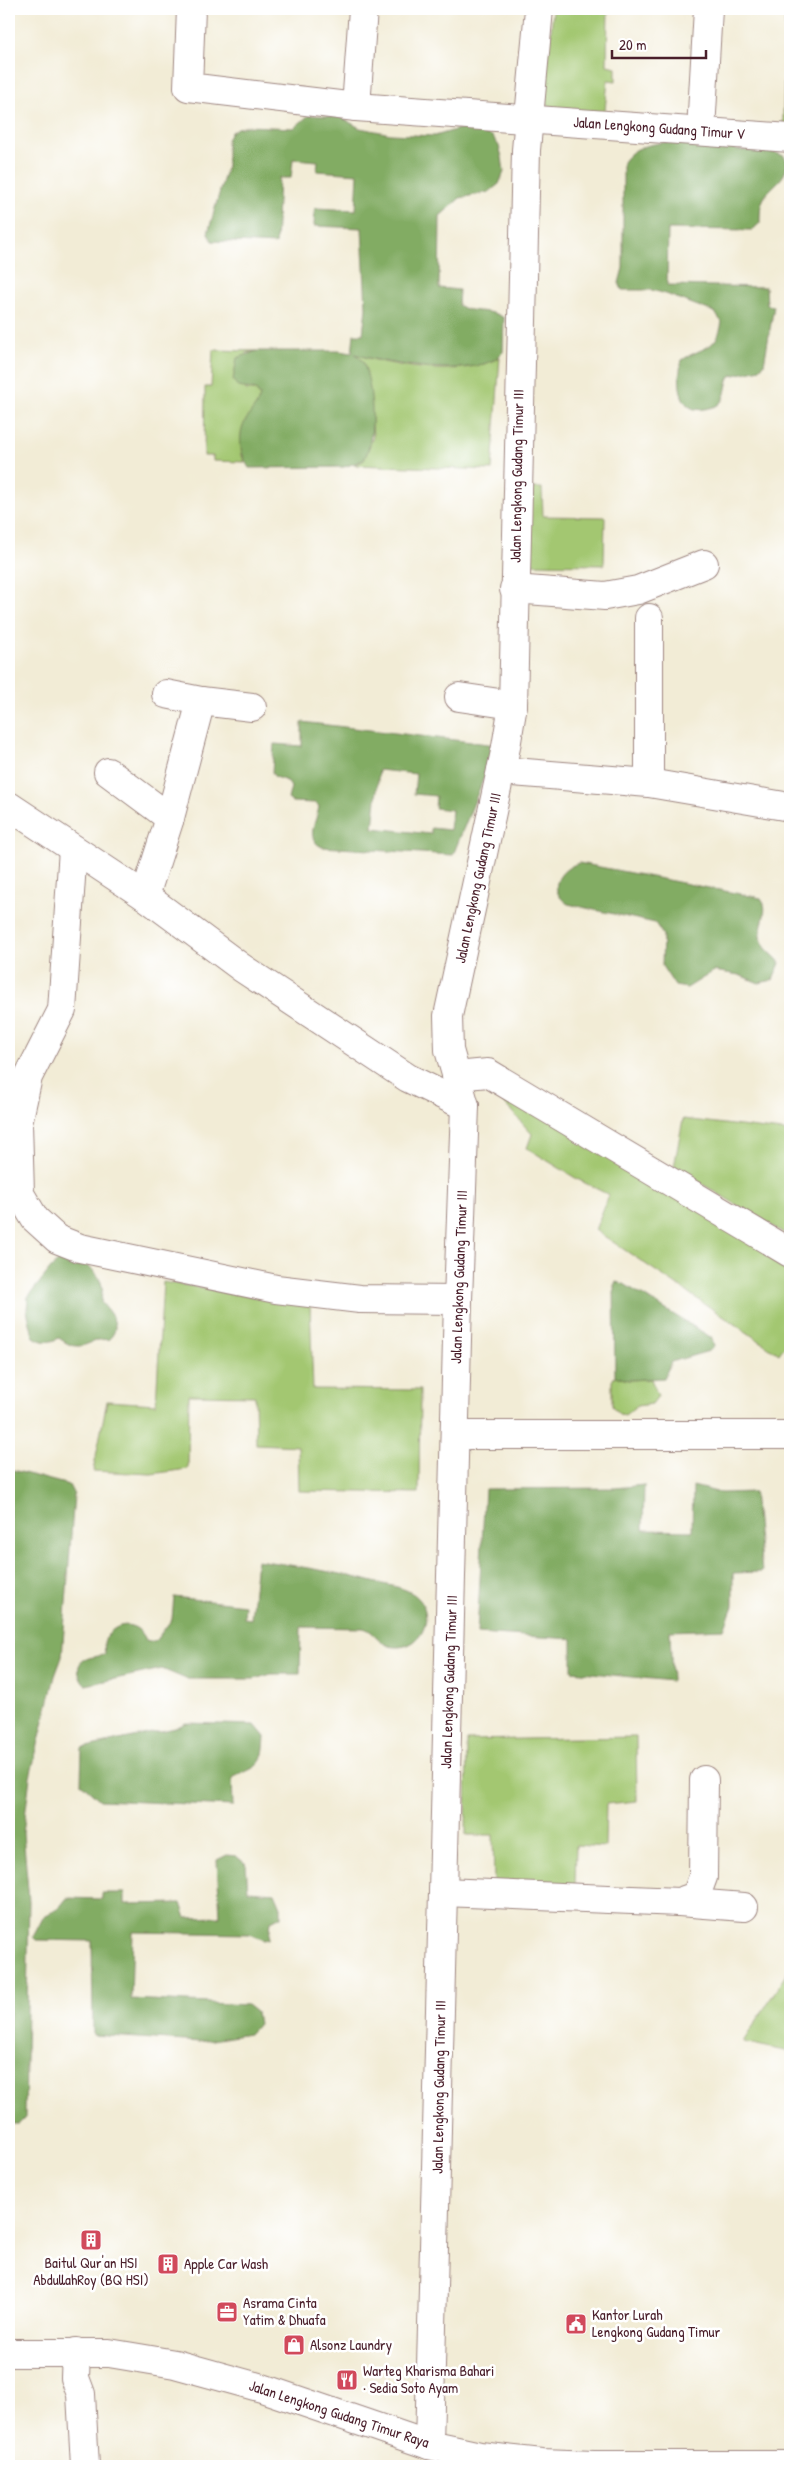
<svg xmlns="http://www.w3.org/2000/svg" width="799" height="2475" font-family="'Patrick Hand',sans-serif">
  <rect width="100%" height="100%" fill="#fff"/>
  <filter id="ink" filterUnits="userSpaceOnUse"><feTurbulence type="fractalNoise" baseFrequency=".02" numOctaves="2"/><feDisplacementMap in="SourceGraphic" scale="10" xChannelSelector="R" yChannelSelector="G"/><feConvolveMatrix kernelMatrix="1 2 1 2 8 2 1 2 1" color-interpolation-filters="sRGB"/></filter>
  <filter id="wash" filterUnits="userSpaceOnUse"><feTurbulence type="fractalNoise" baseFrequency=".0096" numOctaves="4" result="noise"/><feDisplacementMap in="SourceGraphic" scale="20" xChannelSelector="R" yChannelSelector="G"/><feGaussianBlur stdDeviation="1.12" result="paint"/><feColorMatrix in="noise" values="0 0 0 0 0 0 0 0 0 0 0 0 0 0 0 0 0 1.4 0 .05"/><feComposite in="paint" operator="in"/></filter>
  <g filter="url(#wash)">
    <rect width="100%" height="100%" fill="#f2ecd6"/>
    <g fill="#a3c771" stroke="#76734e">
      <polygon points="553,9 608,9 607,65 616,67 616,81 608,80 605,110 600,115 556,113 547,104 544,85 547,43 551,34"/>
      <polygon points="785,9 790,9 790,125 783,124"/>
      <path d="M 213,350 L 257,351 L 246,353 L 246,390 L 256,390 L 260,396 C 256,415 232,443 245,462 L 213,461 L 213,456 L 204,456 L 205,387 L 211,387 Z"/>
      <path d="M 352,353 C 392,367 462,379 500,357 L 492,470 L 354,465 L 364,460 L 373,437 L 369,382 Z"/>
      <polygon points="524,488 542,488 543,516 605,517 604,565 523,564"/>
      <polygon points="503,1081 790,1268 790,1338 779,1354 595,1230 609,1195 577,1179 527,1148 532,1134 493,1091"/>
      <polygon points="683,1119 790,1132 790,1237 674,1167"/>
      <polygon points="163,1282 310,1303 313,1389 420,1390 419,1493 299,1491 298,1446 256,1444 255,1396 189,1395 188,1469 151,1474 93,1471 107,1401 156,1404"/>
      <polygon points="615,1376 628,1380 651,1379 658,1396 652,1404 636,1406 625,1415 619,1414 612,1406 612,1381"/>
      <polygon points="636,1737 637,1801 606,1804 605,1847 576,1845 575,1888 494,1883 493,1835 466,1835 467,1740"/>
      <polygon points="790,1968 790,2052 743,2042"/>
    </g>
    <g fill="#82ac63" stroke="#666647" fill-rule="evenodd">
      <path d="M 309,115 L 340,117 L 360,128 L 391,134 L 435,136 L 465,127 L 492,136 L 499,146 L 502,157 L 504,172 L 499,184 L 489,192 L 460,198 L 440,216 L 439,288 L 459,290 L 458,305 C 471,315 488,307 504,318 L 503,352 C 482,381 385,364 355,354 L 363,361 C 373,388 377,434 364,460 L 344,467 L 249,468 C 240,454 237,435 246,420 C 251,411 258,405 260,396 L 256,390 L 238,387 L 233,380 L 237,358 L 257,351 L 339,351 L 352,353 L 354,334 L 363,334 L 366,308 L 362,228 L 314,226 L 315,208 L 356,210 L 358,174 L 317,171 L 318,161 L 293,159 L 291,178 L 279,178 L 276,244 L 212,241 L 208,233 L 227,166 L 227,140 L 231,132 L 237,128 L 247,126 L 294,128 Z"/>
      <path d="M 666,142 L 726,145 L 737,150 L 776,153 L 784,156 L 787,161 C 787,182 771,183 763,200 C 760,206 760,215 760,223 L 752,230 L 668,229 L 667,285 L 766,287 L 767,305 L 774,306 L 764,364 L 760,369 L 730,376 C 725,384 727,398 719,404 C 716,407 709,408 705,409 C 677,415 677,377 682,360 C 703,346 717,351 722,322 L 714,312 L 666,294 L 652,290 L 622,290 L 619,283 L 623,268 L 623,162 C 634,146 649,145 666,142 Z"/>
      <path d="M 302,722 L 497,745 L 453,855 L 322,847 C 304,838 317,822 319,806 L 315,803 L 292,802 L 288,799 L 291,787 L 287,781 L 275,777 L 272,773 L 274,744 L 302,746 ZM 379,770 L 416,774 L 414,794 L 436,796 L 435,808 L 452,810 L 450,830 L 431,828 L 431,834 L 373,828 Z"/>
      <path d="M 579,863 L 761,898 C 771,911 757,926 762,941 C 765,951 775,955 780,963 L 773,980 L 759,983 L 739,975 L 714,971 L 687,988 L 675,986 L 662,966 L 663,935 L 655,923 L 568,904 C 546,890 559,869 579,863 Z"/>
      <path d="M 70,1260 C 84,1263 99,1270 102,1286 C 103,1290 101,1297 101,1302 C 111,1314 123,1327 108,1340 C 90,1336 83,1357 59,1338 C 50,1343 41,1343 33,1336 L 27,1310 L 28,1297 L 51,1268 L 59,1261 Z"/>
      <polygon points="616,1282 624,1284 712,1338 714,1346 709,1351 671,1362 664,1378 628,1380 615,1376 614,1285"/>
      <polygon points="9,1469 69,1485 74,1495 62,1657 55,1676 30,1777 23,1833 29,1901 25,2117 18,2124 9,2124"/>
      <polygon points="644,1485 643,1530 692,1531 693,1486 721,1493 754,1492 762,1572 733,1573 733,1606 724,1629 670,1631 672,1681 572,1671 572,1639 477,1633 485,1489 615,1488"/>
      <path d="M 257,1560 C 297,1566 338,1572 377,1583 C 388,1585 401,1587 410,1592 C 436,1605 428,1645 399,1647 C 379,1648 377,1631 363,1628 L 301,1627 L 300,1674 L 271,1674 L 254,1679 L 186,1679 L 162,1669 L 86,1685 C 78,1678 74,1664 86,1659 C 93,1656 99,1657 105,1654 L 104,1642 C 112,1621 137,1619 146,1640 L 153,1642 L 156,1640 L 172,1619 L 174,1597 L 245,1605 L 244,1618 L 251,1619 Z"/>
      <path d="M 186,1723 L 255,1725 L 265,1737 C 263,1769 258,1765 232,1778 L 233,1806 L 100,1800 L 81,1783 L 82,1748 L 175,1728 Z"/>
      <polygon points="227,1855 236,1856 246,1864 248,1891 275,1893 281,1907 281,1916 271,1921 269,1939 264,1940 250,1934 133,1932 131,1999 247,2005 256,2012 258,2024 249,2034 200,2042 93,2035 92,1941 36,1940 33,1937 44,1916 58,1909 67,1898 102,1899 102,1893 125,1893 125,1904 181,1903 186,1918 220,1917 217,1860"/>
    </g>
  </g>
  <g filter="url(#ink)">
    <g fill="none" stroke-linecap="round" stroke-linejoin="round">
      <g stroke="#9e8680" stroke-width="30">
        <g id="street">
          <polyline points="191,9 188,87 356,107 790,138"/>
          <polyline points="356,107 363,9"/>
          <polyline points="701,130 708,9"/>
          <polyline points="514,589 605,596 638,590 704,564"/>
          <polyline points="459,697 513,705"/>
          <polyline points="201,701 252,707"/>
          <polyline points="501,771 649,783 649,618"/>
          <polyline points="108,772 170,818"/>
          <polyline points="649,783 790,807"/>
          <polyline points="9,806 145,896 242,968 408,1078 465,1106"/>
          <polyline points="73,849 62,1010 28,1077 18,1123 20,1194 35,1219 57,1239 80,1248 276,1289 360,1299 458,1300"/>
          <polyline points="145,896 170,818 201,701 166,694"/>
          <polyline points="456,1076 488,1073 790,1253"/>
          <polyline points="455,1435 790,1435"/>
          <polyline points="443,1892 679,1902 696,1896 703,1877 704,1780"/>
          <polyline points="679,1902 744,1907"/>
          <polyline points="76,2352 75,2378 81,2394 85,2466"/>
          <polyline points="429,2445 458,1300 465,1106 449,1050 448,1016 506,747 513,705 526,150 539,9"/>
        </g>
      </g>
      <g stroke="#9e8680" stroke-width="30">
        <polyline id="secondary" points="9,2353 109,2353 175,2364 262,2388 429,2445 480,2456 542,2463 594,2465 790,2465"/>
      </g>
      <use href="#street" stroke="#fff" stroke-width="28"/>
      <use href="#secondary" stroke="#fff" stroke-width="28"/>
    </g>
  </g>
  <defs>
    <g id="building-square" transform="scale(1.125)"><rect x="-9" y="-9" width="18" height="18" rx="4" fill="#d1495b" stroke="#fff"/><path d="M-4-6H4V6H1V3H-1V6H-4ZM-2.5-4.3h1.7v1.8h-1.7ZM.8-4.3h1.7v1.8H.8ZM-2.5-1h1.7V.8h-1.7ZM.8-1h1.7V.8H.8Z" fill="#fff"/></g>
    <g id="office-square" transform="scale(1.125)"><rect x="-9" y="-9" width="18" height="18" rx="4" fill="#d1495b" stroke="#fff"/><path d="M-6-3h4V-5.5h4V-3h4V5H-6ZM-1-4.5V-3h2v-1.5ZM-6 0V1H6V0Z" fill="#fff"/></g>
    <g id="civic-square" transform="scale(1.125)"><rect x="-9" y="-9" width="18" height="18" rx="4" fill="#d1495b" stroke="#fff"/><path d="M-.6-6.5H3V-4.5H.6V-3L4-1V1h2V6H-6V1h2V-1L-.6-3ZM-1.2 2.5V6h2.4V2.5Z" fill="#fff"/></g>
    <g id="shop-square" transform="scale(1.125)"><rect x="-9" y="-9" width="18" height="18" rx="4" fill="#d1495b" stroke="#fff"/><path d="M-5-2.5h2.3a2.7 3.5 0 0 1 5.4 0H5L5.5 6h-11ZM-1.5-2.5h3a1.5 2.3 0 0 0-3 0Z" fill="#fff"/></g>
    <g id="restaurant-square" transform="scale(1.125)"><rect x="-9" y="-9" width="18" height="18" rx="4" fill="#d1495b" stroke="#fff"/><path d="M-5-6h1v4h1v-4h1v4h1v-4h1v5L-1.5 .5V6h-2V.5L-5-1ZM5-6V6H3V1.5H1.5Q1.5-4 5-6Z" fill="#fff"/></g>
  </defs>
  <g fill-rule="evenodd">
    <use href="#building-square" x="91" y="2240"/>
    <use href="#building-square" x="168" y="2264"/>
    <use href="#office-square" x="227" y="2312"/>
    <use href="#civic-square" x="576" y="2324"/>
    <use href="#shop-square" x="294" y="2345"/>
    <use href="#restaurant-square" x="347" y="2380"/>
  </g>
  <g text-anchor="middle" stroke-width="5" stroke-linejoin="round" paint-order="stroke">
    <g font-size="15" fill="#4a1f2b" stroke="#fff">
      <text transform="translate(659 128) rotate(4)" y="5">Jalan Lengkong Gudang Timur V</text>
      <text transform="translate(517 476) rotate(-89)" y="5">Jalan Lengkong Gudang Timur III</text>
      <text transform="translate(478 878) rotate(-78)" y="5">Jalan Lengkong Gudang Timur III</text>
      <text transform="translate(459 1277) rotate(-88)" y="5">Jalan Lengkong Gudang Timur III</text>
      <text transform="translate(449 1682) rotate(-88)" y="5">Jalan Lengkong Gudang Timur III</text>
      <text transform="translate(439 2087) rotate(-89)" y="5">Jalan Lengkong Gudang Timur III</text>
      <text transform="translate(339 2414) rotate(18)" y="5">Jalan Lengkong Gudang Timur Raya</text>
    </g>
    <g font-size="15" fill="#4a1f2b" stroke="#fff" text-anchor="start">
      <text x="91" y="2268" text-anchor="middle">Baitul Qur'an HSI<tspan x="91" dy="17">AbdullahRoy (BQ HSI)</tspan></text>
      <text x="184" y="2269">Apple Car Wash</text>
      <text x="243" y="2308">Asrama Cinta<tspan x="243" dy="17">Yatim &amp; Dhuafa</tspan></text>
      <text x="592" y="2320">Kantor Lurah<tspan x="592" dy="17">Lengkong Gudang Timur</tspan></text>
      <text x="310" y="2350">Alsonz Laundry</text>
      <text x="363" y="2376">Warteg Kharisma Bahari<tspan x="363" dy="17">· Sedia Soto Ayam</tspan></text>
    </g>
  </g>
  <rect width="799" height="2475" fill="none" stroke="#fff" stroke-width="30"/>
  <path d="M612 50v8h94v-8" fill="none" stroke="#4a1f2b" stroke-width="2.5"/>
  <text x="619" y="50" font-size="15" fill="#4a1f2b" stroke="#ffffff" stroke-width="4" paint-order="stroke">20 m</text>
</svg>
